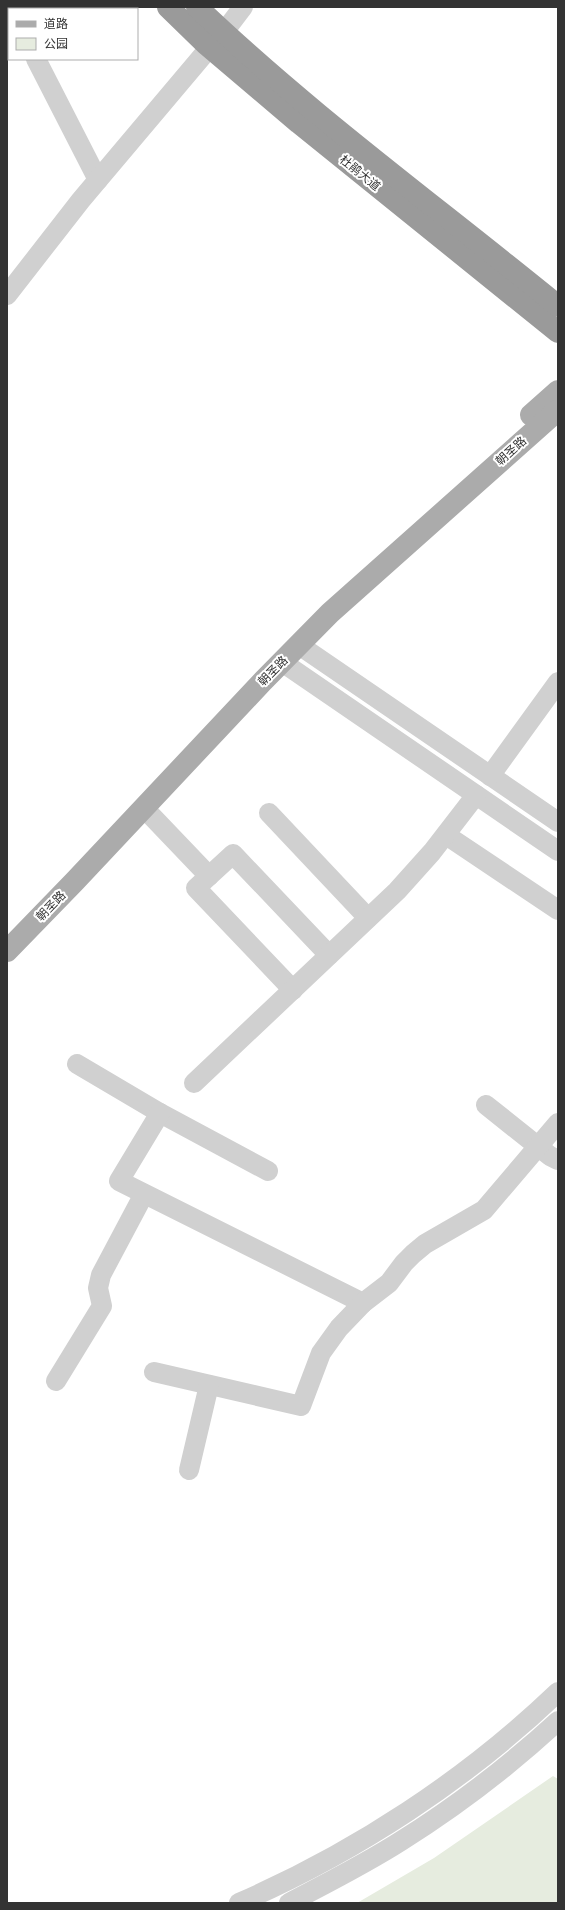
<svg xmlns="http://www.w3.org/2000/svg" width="565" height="1910" font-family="'Work Sans','Noto Sans SC',sans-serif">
  <rect width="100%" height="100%" fill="#fff"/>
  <polygon fill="#e6ecdf" points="553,1776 558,1779 558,1903 357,1903 434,1858"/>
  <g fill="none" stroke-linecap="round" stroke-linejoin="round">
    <g stroke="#d0d0d0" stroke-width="20">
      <polyline points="14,7 14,9"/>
      <polyline points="224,32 243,7"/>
      <polyline points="36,59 98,180"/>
      <polyline points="7,295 81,200 210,47"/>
      <polyline points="299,645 558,822"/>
      <polyline points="282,662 558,851"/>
      <polyline points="490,776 558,682"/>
      <polyline points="144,808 209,876"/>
      <polyline points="269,813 368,918"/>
      <polyline points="446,835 558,910"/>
      <polyline points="293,990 196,888 233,854 329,955"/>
      <polyline points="77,1064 160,1113 268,1171"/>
      <polyline points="194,1083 397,891 432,852 476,795"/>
      <polyline points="486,1105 550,1156 558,1160"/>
      <polyline points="160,1113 119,1181 363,1303"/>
      <polyline points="154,1372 301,1406 321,1353 339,1328 363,1303 389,1283 404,1263 413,1254 425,1244 484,1210 558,1123"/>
      <polyline points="56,1381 102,1306 98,1288 101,1275 144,1194"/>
      <polyline points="189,1470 209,1385"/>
      <path d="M 239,1903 C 356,1852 466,1780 558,1692"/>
      <path d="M 289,1903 C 327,1883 365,1864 401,1841 C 457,1806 509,1766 558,1721"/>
    </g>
    <g stroke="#ababab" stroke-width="22">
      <polyline points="531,415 558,391"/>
      <polyline points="7,951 75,881 263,681 330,613 558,410"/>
    </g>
    <g stroke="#9a9a9a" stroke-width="22">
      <polyline points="168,7 206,44 299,123 558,332"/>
      <path d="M 197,7 C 310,115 437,207 558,306"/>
    </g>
  </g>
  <g text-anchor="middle" stroke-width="4" stroke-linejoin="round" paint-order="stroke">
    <g font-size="12" fill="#333" stroke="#fff">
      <text transform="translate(360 173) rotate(39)" y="4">杜鹃大道</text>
      <text transform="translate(511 451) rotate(-42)" y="4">朝圣路</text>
      <text transform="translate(273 671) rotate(-45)" y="4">朝圣路</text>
      <text transform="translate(51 906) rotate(-46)" y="4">朝圣路</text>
    </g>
  </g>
  <rect width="565" height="1910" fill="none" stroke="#333333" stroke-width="16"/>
  <rect x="8" y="8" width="130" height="52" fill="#ffffff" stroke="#adadad"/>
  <rect x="16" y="21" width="20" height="6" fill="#ababab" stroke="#adadad"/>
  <text x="44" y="28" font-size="12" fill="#333333">道路</text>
  <rect x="16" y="38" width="20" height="12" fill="#e6ecdf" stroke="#adadad"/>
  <text x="44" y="48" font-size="12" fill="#333333">公园</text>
</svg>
